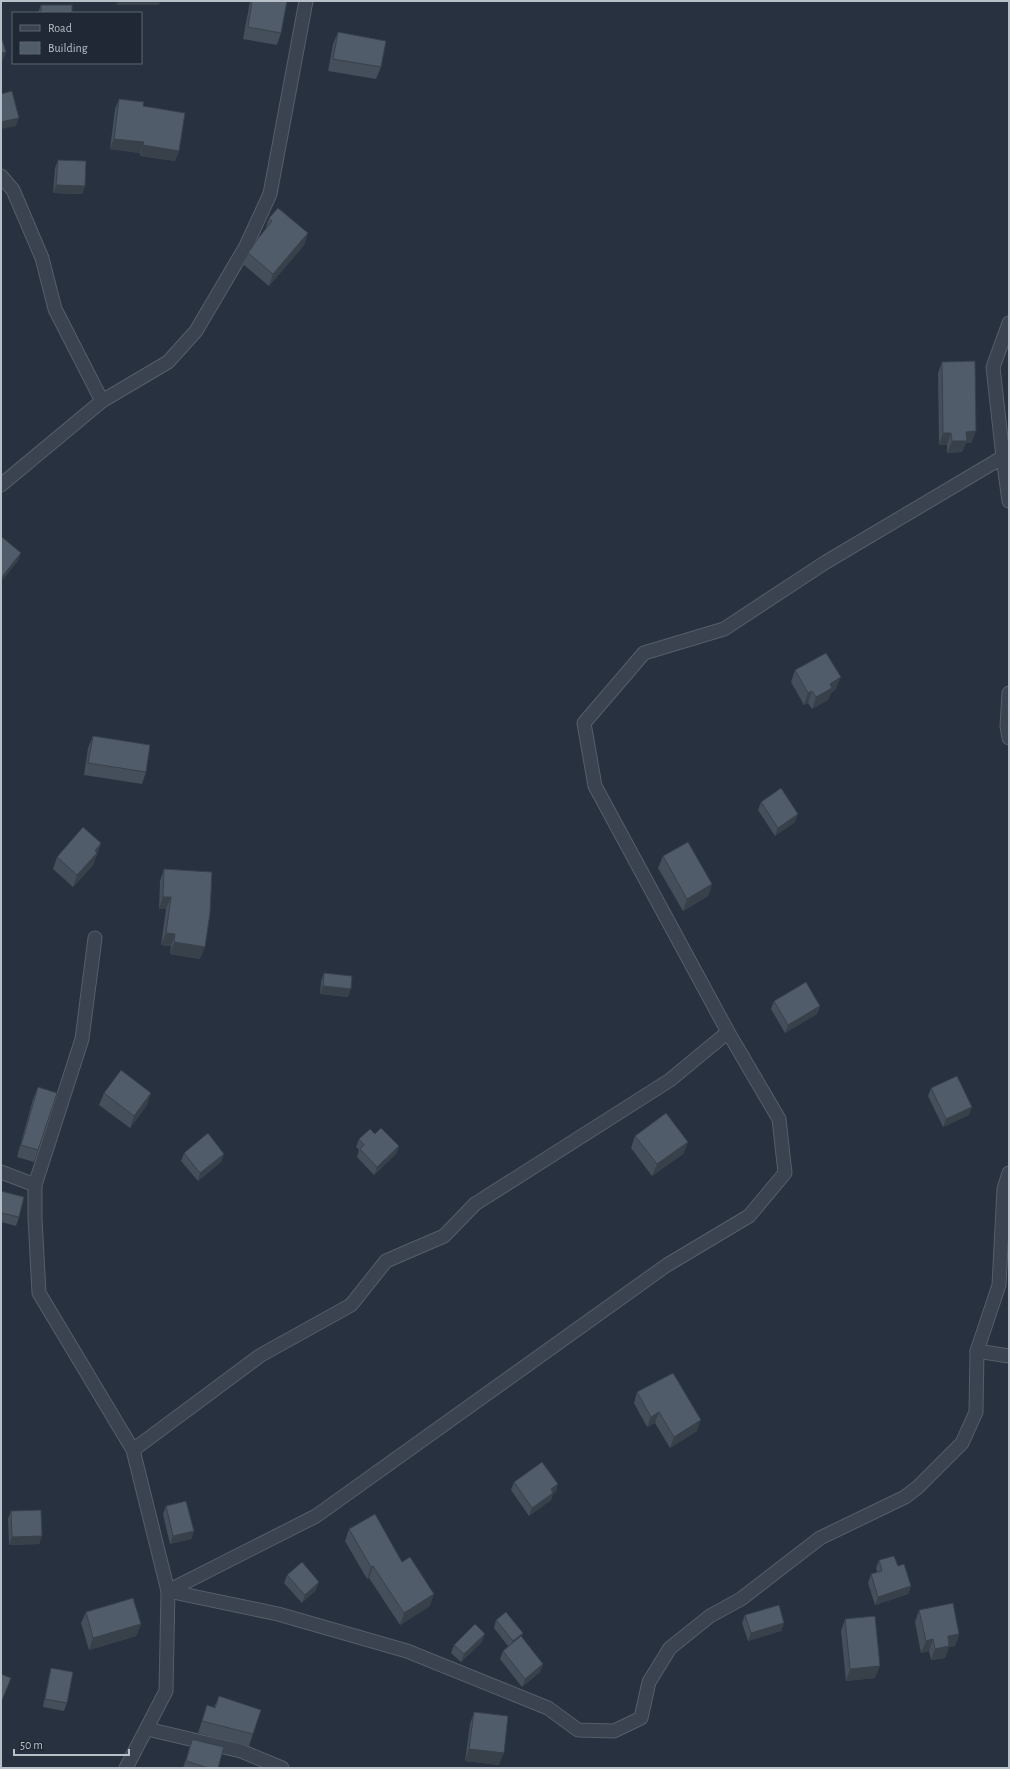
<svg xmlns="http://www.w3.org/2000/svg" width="1010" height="1769" font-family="'Alegreya Sans',sans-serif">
  <rect width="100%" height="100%" fill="#27313f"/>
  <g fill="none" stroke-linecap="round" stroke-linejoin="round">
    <g stroke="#555e69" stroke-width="15">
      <g id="minor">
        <polyline points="1,176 13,190 42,258 55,309 102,401"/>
        <polyline points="1009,323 993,367 1003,457 1009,454"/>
        <polyline points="1,485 102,401 168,362 196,331 246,246 270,194 306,1"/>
        <polyline points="1009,501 1003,457 826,562 724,629 644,653 584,723 595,786 728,1032 779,1119 785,1173 749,1216 667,1265 316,1516 168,1591 278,1614 407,1651 548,1708 578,1730 614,1731 641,1718 649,1682 670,1648 710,1616 741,1599 820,1538 905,1497 918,1487 962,1443 976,1412 977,1351 999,1285 1004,1189 1009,1173"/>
        <polyline points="1009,693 1007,726 1009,738"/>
        <polyline points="1,1172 35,1185 35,1218 39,1293 133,1450 168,1591 166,1691 126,1768"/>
        <polyline points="35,1185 82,1039 95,938"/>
        <polyline points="977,1351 1009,1356"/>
        <polyline points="133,1450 261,1355 351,1305 386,1261 444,1236 475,1204 670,1080 728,1032"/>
        <polyline points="147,1729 241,1751 282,1768"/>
      </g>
    </g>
    <use href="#minor" stroke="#3a434f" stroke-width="13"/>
  </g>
  <g fill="#454f5b">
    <polygon points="250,1 287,1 281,33 277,45 243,39"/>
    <polygon points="41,5 72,13 38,13"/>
    <polygon points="338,32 381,67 376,79 328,71 333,44"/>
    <polygon points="119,99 143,106 179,151 175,161 140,156 140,153 110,149 115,109"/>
    <polygon points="58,160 85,186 82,194 53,193 55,168"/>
    <polygon points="269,218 308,233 304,245 269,286 244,265 248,253 265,230"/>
    <polygon points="942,362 976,431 971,443 966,443 962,452 947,453 947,445 939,445 938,373"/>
    <polygon points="795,670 836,689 831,693 828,700 812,709 808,703 804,705 791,682"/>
    <polygon points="93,736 146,772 142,784 84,775 88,748"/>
    <polygon points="761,802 795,822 775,836 758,810"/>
    <polygon points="101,843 93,865 73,887 53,869 57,857"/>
    <polygon points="663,856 712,884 708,896 683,911 658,868"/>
    <polygon points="164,869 200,959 170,954 171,946 161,945 166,909 159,909 160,881"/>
    <polygon points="324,973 348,997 320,994 321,981"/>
    <polygon points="774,1001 820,1006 817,1014 785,1033 771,1009"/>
    <polygon points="38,1087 38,1150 34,1162 17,1157 33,1099"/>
    <polygon points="931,1088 969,1115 943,1127 928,1096"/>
    <polygon points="104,1093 147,1105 130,1128 99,1105"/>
    <polygon points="375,1134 399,1146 396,1154 374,1175 357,1157 359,1150 356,1147 359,1139"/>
    <polygon points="635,1136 688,1142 683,1154 652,1176 631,1148"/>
    <polygon points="184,1153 224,1154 221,1162 198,1181 181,1161"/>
    <polygon points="1,1191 19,1217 16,1226 1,1222"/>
    <polygon points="637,1392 697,1431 670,1448 655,1423 647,1427 634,1403"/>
    <polygon points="514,1482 556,1492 553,1493 551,1500 529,1516 511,1490"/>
    <polygon points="166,1506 194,1531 191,1539 170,1544 163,1514"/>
    <polygon points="11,1511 42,1536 39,1544 9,1545 8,1519"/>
    <polygon points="349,1529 402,1562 430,1606 400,1625 369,1578 367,1579 345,1541"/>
    <polygon points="879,1560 898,1566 911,1586 908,1594 875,1605 868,1583 871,1574 877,1572 876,1568"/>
    <polygon points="287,1575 316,1590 302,1603 284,1583"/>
    <polygon points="919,1610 959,1634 955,1646 949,1647 945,1658 931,1660 929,1651 921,1653 915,1622"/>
    <polygon points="86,1612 141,1624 136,1636 89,1650 81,1623"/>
    <polygon points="745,1615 784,1623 781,1631 748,1641 742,1623"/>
    <polygon points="845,1619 875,1678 846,1681 841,1631"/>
    <polygon points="496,1620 523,1633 521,1637 543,1664 540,1672 522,1687 500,1659 503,1651 508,1646 494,1628"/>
    <polygon points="482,1642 461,1662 451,1653 454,1645"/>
    <polygon points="51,1668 67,1703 64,1711 43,1707 49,1676"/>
    <polygon points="219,1696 253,1734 249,1746 198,1733 207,1705 214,1707"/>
    <polygon points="474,1712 499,1765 465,1761 470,1724"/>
    <polygon points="192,1740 218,1768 183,1768"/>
  </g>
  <g fill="#38404a">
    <polygon points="118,1 161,1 159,5 116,5"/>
    <polygon points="6,52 3,60 1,60 1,53"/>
    <polygon points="19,118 16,126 1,129 1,122"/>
    <polygon points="114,139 144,142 140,153 110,149"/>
    <polygon points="143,145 179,151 175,161 140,156"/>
    <polygon points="56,185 85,186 82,194 53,193"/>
    <polygon points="308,233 304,245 269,286 273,274"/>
    <polygon points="976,431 971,443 966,443 962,452 947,453 952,441 966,432"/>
    <polygon points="943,433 951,433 947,445 939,445"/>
    <polygon points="21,553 18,561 1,582 1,578"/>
    <polygon points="841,677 836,689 831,693 828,700 812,709 816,697 830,684"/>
    <polygon points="812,691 808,703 804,705 808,693"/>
    <polygon points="798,814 795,822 775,836 778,828"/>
    <polygon points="101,843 93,865 73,887 77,875"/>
    <polygon points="712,884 708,896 683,911 687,899"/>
    <polygon points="163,897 171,897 166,909 159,909"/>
    <polygon points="166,933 175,934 171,946 161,945"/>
    <polygon points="174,942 205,947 200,959 170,954"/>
    <polygon points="323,986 351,989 348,997 320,994"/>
    <polygon points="820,1006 817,1014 785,1033 788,1025"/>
    <polygon points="151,1093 147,1105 130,1128 134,1116"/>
    <polygon points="972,1107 969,1115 943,1127 946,1119"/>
    <polygon points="688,1142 683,1154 652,1176 657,1164"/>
    <polygon points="399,1146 396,1154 374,1175 377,1167"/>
    <polygon points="224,1154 221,1162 198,1181 200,1173"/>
    <polygon points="659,1412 655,1423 647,1427 651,1417"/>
    <polygon points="701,1420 697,1431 670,1448 674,1437"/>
    <polygon points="558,1484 556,1492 553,1493 551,1500 529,1516 532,1508 551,1489"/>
    <polygon points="194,1531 191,1539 170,1544 173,1536"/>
    <polygon points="42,1536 39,1544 9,1545 12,1537"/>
    <polygon points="373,1566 369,1578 367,1579 371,1567"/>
    <polygon points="319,1582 316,1590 302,1603 305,1595"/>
    <polygon points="911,1586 908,1594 875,1605 878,1597"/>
    <polygon points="434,1594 430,1606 400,1625 404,1613"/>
    <polygon points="784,1623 781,1631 748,1641 751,1633"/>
    <polygon points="141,1624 136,1636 89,1650 93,1638"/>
    <polygon points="523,1633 520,1641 510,1649 513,1641"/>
    <polygon points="485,1634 482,1642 461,1662 464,1654"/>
    <polygon points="959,1634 955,1646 949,1647 945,1658 931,1660 935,1649 948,1636"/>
    <polygon points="933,1639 929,1651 921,1653 926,1641"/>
    <polygon points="543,1664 540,1672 522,1687 525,1679"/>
    <polygon points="880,1666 875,1678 846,1681 850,1669"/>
    <polygon points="469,1749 504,1753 499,1765 465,1761"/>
  </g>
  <g fill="#505c6a" stroke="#38404a">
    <polygon points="252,1 287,1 281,33 248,27"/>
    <rect x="41" y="5" width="31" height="8"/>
    <polygon points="338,32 386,41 381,67 333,59"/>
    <polygon points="1,36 6,52 1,53"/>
    <polygon points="12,91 19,118 1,122 1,94"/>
    <polygon points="119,99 144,102 143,106 185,113 179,151 143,145 144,142 114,139"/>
    <polygon points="58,160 86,161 85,186 56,185"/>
    <polygon points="278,208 308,233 273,274 248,253 256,241 272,221 269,218"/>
    <polygon points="975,361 976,431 966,432 967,441 952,441 951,433 943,433 942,362"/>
    <polygon points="2,537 21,553 1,578 1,538"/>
    <polygon points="826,653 841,677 830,684 832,688 816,697 812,691 808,693 795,670"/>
    <polygon points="93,736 150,745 146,772 88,763"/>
    <polygon points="781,788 798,814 778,828 761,802"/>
    <polygon points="83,827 101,843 95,851 97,853 77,875 57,857"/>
    <polygon points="688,842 712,884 687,899 663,856"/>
    <polygon points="164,869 212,872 210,913 205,947 174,942 175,934 166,933 171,897 163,897"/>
    <polygon points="324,973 352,976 351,989 323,986"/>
    <polygon points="806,982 820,1006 788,1025 774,1001"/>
    <polygon points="121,1070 151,1093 134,1116 104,1093"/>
    <polygon points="957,1076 972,1107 946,1119 931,1088"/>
    <polygon points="38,1087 57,1093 38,1150 21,1145"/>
    <polygon points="666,1113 688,1142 657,1164 635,1136"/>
    <polygon points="381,1128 399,1146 377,1167 360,1149 364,1145 359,1139 370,1129 375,1134"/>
    <polygon points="208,1133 224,1154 200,1173 184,1153"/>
    <polygon points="1,1191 24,1197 19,1217 1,1213"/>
    <polygon points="673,1373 701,1420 674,1437 659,1412 651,1417 637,1392"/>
    <polygon points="542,1462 558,1484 551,1489 553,1493 532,1508 514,1482"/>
    <polygon points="186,1501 194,1531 173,1536 166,1506"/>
    <polygon points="41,1510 42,1536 12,1537 11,1511"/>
    <polygon points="375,1514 402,1562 410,1557 434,1594 404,1613 373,1566 371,1567 349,1529"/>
    <polygon points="894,1556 898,1566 904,1564 911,1586 878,1597 871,1574 882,1571 879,1560"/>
    <polygon points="302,1562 319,1582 305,1595 287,1575"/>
    <polygon points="133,1598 141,1624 93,1638 86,1612"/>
    <polygon points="953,1603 959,1634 948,1636 949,1646 935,1649 933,1639 926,1641 919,1610"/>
    <polygon points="779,1605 784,1623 751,1633 745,1615"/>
    <polygon points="506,1612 523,1633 513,1641 496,1620"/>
    <polygon points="875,1616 880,1666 850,1669 845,1619"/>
    <polygon points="475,1624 485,1634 464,1654 454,1645"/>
    <polygon points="521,1636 543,1664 525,1679 503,1651"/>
    <polygon points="51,1668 73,1672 67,1703 45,1699"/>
    <polygon points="1,1674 11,1678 1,1703"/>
    <polygon points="219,1696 261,1710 253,1734 202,1721 207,1705 215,1708"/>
    <polygon points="474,1712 508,1716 504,1753 469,1749"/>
    <polygon points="192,1740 195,1740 224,1747 218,1768 208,1768 186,1761"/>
  </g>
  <rect width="1010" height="1769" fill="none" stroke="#b7bfc9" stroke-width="4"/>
  <rect x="12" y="12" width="130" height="52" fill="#1f2834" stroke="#5c6470"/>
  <rect x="20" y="25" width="20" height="6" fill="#3a434f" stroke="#5c6470"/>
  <text x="48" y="32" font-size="12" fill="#b7bfc9">Road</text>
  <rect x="20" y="42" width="20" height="12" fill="#505c6a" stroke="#5c6470"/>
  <text x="48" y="52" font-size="12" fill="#b7bfc9">Building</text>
  <path d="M14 1749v6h115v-6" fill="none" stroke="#b7bfc9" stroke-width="2"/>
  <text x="20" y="1749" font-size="12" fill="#b7bfc9" stroke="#1f2834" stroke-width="3" paint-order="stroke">50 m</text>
</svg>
